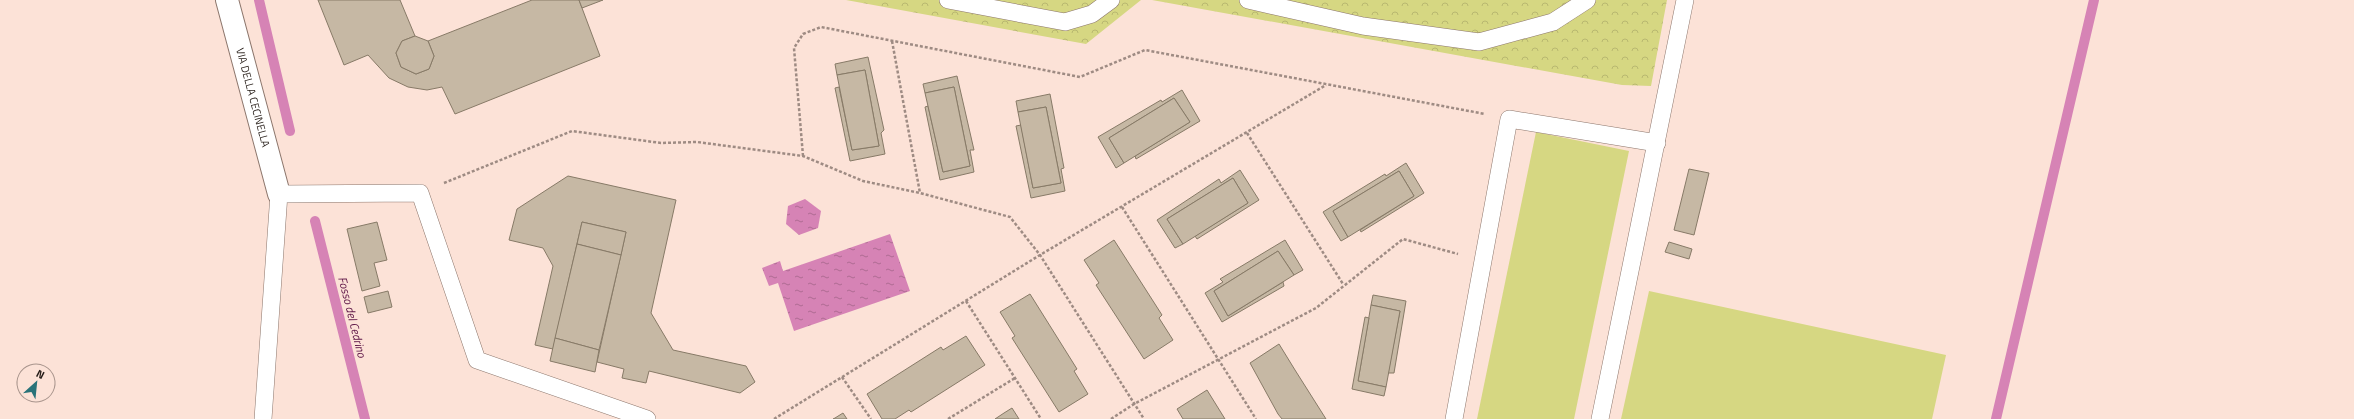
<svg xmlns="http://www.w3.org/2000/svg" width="2354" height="419" font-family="'Titillium Web',sans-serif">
  <defs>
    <pattern id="park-crowns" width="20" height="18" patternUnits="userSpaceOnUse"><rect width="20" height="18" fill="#d6d782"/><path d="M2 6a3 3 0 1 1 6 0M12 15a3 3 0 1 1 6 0" fill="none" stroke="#b8b870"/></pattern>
    <pattern id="water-ripples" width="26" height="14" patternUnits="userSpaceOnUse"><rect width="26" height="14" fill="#d683b5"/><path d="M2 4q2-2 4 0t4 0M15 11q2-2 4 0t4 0" fill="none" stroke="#ae6b92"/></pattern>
  </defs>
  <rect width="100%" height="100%" fill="#fce2d7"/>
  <g fill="#d6d782">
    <polygon points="1536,132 1629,151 1574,419 1477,419"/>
    <polygon points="1649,291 1946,355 1932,419 1621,419"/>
  </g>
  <g fill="url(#park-crowns)">
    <polygon points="846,0 1141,0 1086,44"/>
    <polygon points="1152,0 1667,0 1651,86 1622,85"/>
  </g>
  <g fill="url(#water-ripples)">
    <polygon points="805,199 821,211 818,228 799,235 786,224 788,206"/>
    <polygon points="890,234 910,291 794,331 778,283 769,286 762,268 780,261 783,271"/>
  </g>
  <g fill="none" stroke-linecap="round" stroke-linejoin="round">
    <g stroke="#d683b5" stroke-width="10">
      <polyline points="259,0 290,131"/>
      <polyline points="315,221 365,419"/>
      <polyline points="1996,419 2094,0"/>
    </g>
  </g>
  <g fill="#c6b8a4" stroke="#877a67">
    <polygon points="318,0 400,0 415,36 402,41 396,53 401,67 416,74 429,69 434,56 428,41 532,0 579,0 600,56 455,114 442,87 427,90 408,87 389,78 368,55 344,65"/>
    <polygon points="579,0 603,0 582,8"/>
    <polygon points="415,36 428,41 434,56 429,69 416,74 401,67 396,53 402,41"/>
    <polygon points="868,57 884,130 881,133 885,154 850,161 835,88 839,87 852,150 879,146 865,70 837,75 835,64"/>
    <polygon points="865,70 879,146 852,150 837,75"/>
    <polygon points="957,76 974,150 970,150 974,172 940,180 925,107 928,106 943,172 970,166 954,87 925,93 923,84"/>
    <polygon points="954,87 970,166 943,172 925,93"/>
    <polygon points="1182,90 1200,121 1136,159 1135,156 1190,122 1174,98 1109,138 1124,163 1116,168 1098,137 1161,100 1162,102"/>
    <polygon points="1050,94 1064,168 1061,169 1065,191 1031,198 1016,126 1021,125 1033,188 1061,183 1046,107 1018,112 1016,101"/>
    <polygon points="1174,98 1190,122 1124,163 1109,138"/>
    <polygon points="1046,107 1061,183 1033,188 1018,112"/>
    <polygon points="1406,163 1424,193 1361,232 1360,230 1414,196 1399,171 1333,211 1348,237 1341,241 1323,212 1385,174 1386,176"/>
    <polygon points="1689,169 1709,173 1694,235 1674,230"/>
    <polygon points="1240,170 1259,200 1197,239 1195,236 1248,203 1233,178 1167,219 1183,244 1175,248 1157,220 1219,179 1221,183"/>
    <polygon points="1399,171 1414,196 1348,237 1333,211"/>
    <polygon points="568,176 676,200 651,313 673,350 746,366 755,382 740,393 649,371 646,383 622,378 624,369 597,362 626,232 582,222 553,349 535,345 553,266 543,248 509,240 517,209"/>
    <polygon points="1233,178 1248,203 1183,244 1167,219"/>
    <polygon points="377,222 387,260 374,263 380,286 362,291 347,229"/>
    <polygon points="582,222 626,232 621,255 577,244"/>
    <polygon points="1114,240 1162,315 1159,318 1173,340 1144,359 1096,285 1099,283 1084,260"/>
    <polygon points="1285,240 1303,270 1294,275 1278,251 1214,291 1228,316 1283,282 1284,286 1222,322 1205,293 1223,282 1220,279"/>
    <polygon points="1669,242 1692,249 1689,259 1665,252"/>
    <polygon points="577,244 621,255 599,350 555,338"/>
    <polygon points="1278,251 1294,275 1228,316 1214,291"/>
    <polygon points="388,291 392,307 368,313 364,297"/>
    <polygon points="1030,294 1077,369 1074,371 1088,394 1059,412 1012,338 1015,336 1000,312"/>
    <polygon points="1373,295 1406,301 1394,373 1388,373 1400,311 1371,305"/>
    <polygon points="1371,305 1400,311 1386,387 1358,381"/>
    <polygon points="1365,317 1369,318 1358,381 1386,387 1384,396 1352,389"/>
    <polygon points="966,336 985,365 911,412 909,410 895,419 882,419 867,394 941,347 943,350"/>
    <polygon points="555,338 599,350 595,372 550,361"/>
    <polygon points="1279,344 1295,370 1326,419 1282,419 1278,414 1250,363"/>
    <polygon points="1207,390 1225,419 1183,419 1177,409"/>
    <polygon points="1012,408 1019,419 995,419 1004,413"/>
    <polygon points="843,413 847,419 833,419 835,418"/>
  </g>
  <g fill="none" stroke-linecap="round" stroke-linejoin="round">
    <g stroke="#8c766c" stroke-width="18">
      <g id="lane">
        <polyline points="948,0 1065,22 1092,14 1111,0"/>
        <polyline points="1248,0 1363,26 1479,42 1553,22 1587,0"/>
        <polyline points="263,419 279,194 420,193 477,360 647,419"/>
        <polyline points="1454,419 1509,119 1657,143"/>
        <polyline points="1600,419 1685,0"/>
      </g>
    </g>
    <g stroke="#8c766c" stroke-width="24">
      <g id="street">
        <path id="s1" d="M 227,0 L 279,194"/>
      </g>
    </g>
    <g stroke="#9e8b83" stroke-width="2.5" stroke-dasharray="3 2" stroke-linecap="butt">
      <polyline points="892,41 920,193"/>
      <polyline points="1247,133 1343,284"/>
      <polyline points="803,156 794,48 803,34 821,27 1080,77 1145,50 1485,114"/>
      <polyline points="444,183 572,131 661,143 697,142 803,156 863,181 920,193 1010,217 1040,255 1144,419"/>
      <polyline points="1122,207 1256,419"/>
      <polyline points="966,301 1041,419"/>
      <polyline points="842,377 871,419"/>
      <polyline points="774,419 1040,255 1326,85"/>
      <polyline points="948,419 1015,378"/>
      <polyline points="1111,419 1134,404 1316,308 1403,239 1458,254"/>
    </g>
    <use href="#lane" stroke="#fff" stroke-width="17"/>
    <use href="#street" stroke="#fff" stroke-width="22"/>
  </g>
  <g text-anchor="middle" stroke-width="4" stroke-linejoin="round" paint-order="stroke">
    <g font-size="11" fill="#29201b" stroke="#fce2d7">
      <text dy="4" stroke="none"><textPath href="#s1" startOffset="101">VIA DELLA CECINELLA</textPath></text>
    </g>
    <g font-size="12" font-style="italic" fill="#5a1143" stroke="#fce2d7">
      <text transform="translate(352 317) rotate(76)" y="4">Fosso del Cedrino</text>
    </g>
  </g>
  <g transform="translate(36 383) rotate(27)"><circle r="19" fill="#fce2d7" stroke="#a8948c"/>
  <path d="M0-3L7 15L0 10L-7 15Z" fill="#297379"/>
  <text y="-6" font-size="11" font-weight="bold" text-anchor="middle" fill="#29201b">N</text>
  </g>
</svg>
